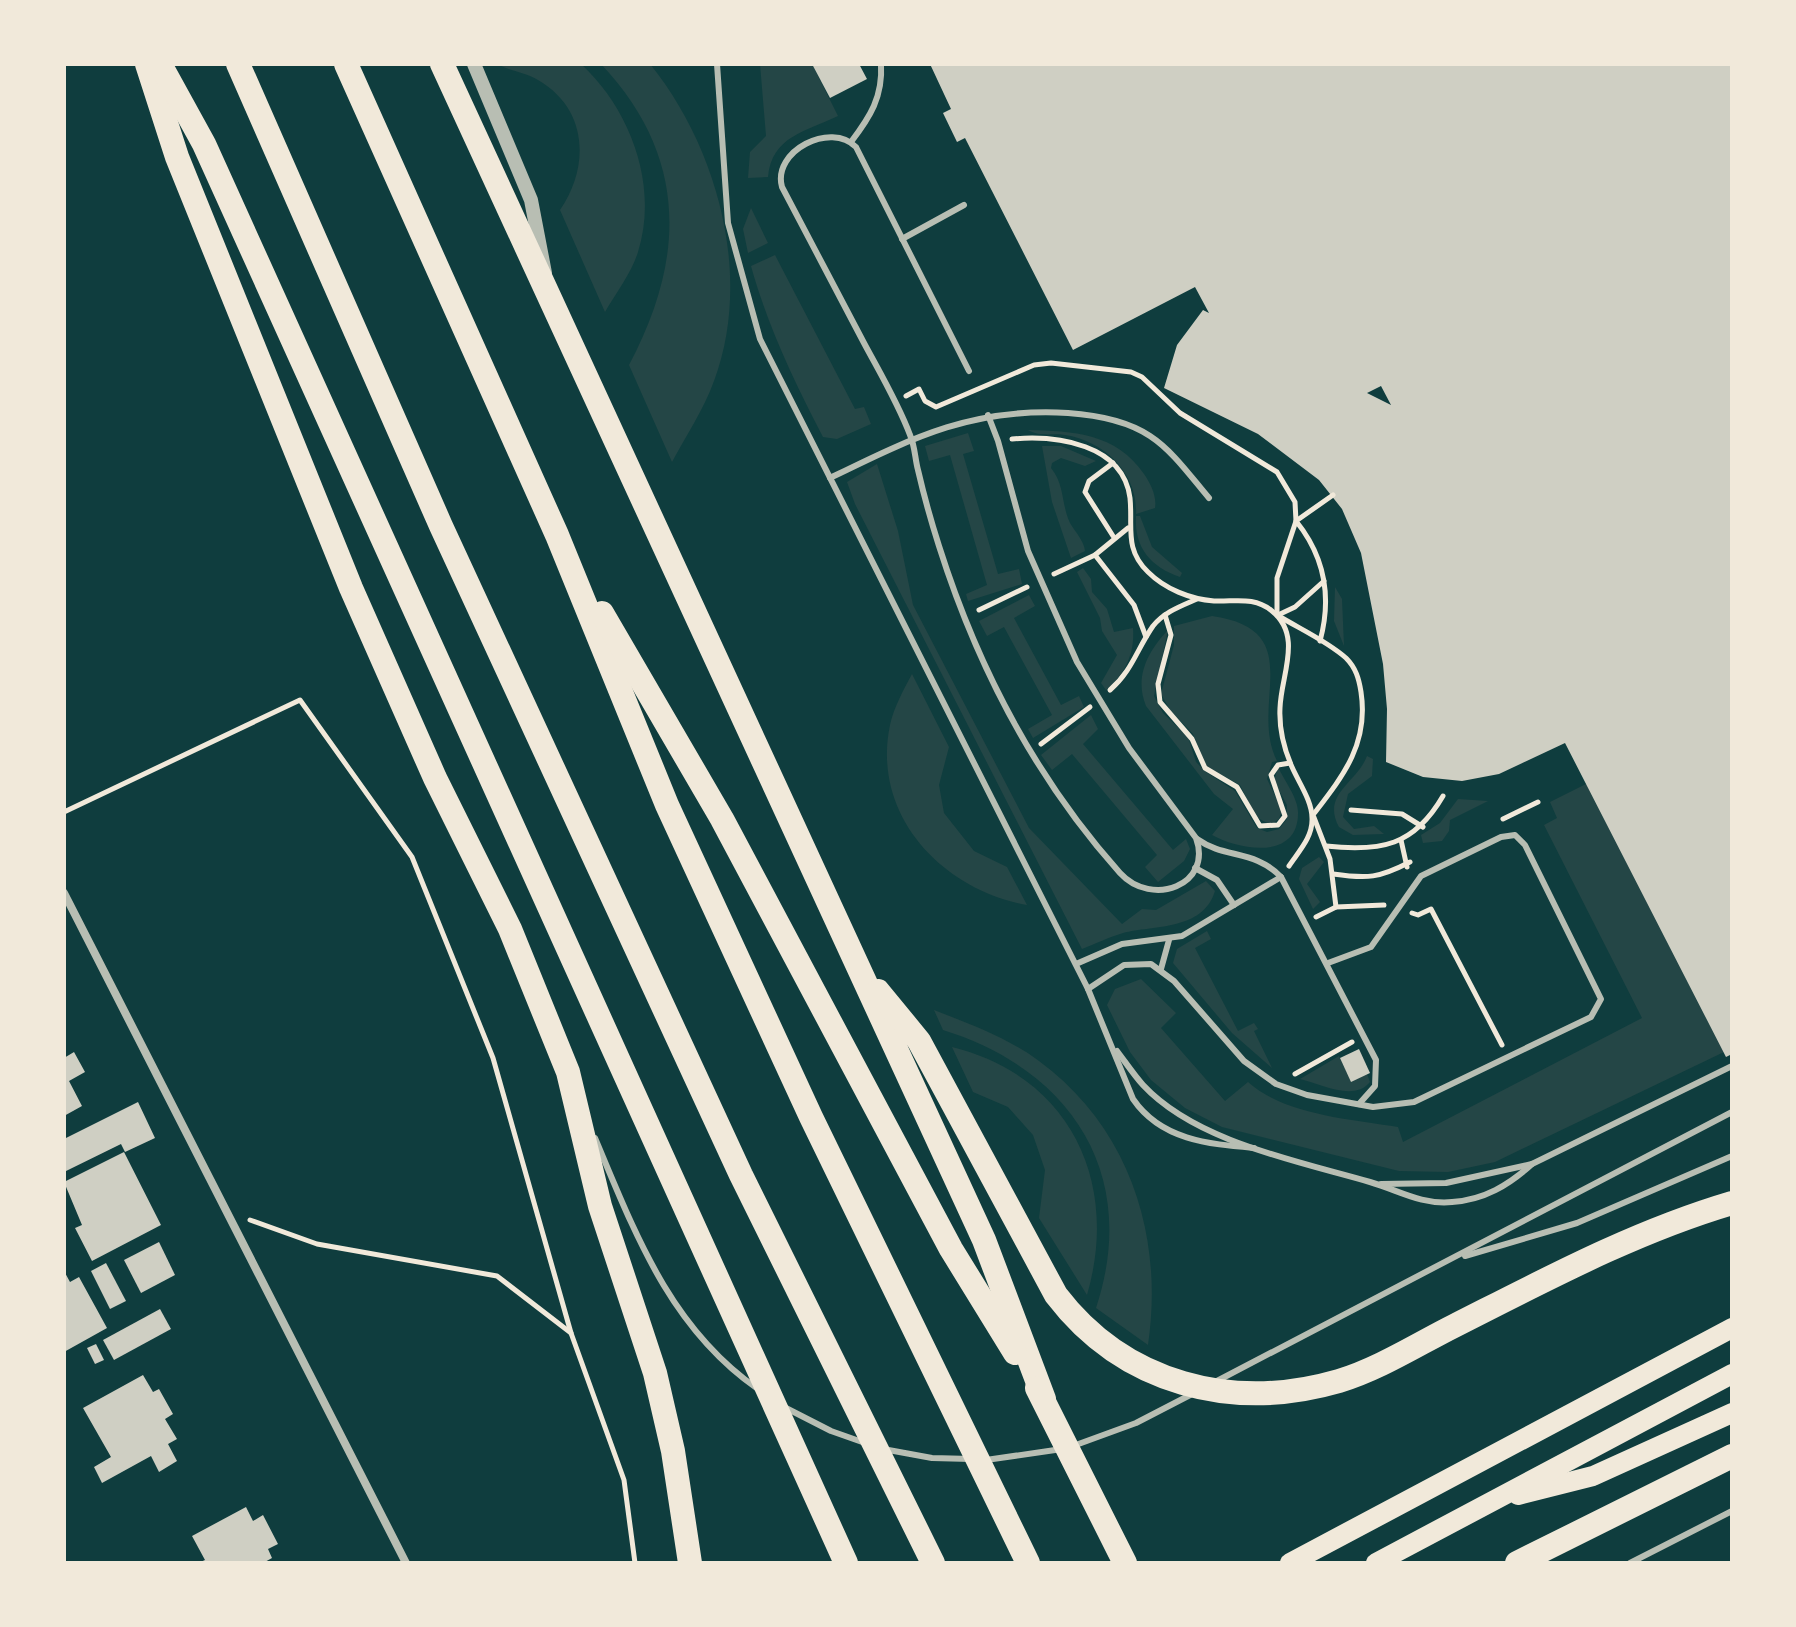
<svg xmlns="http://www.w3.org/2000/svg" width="1796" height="1627" font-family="Quicksand,sans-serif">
  <rect width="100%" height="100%" fill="#0f3d3e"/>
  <g fill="#244646">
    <path d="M 498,64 L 581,64 C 630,109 659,185 638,252 C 632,272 616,293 605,312 L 560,210 C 590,166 588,109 538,80 C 525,72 508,71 498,64 Z"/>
    <path d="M 601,64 L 650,64 C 718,148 753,277 714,381 C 704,409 686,436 672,462 L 629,365 C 686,258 688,156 601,64 Z"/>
    <path d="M 760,64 L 812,64 L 838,116 C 805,132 772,136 768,177 L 748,178 L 750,152 L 766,136 Z"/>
    <polygon points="751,208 768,243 748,253 743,229"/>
    <path d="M 775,255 L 855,409 L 864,407 L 871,424 L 837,439 L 823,437 C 794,381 768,327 751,266 Z"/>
    <path d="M 1028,430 C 1073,431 1116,433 1144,474 C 1151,484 1157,497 1155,508 L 1136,514 C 1138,473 1104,441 1065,435 C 1052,433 1039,437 1028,430 Z"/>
    <polygon points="968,433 974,451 963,454 998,574 1019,569 1022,584 968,601 966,594 987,585 950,455 929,461 925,446"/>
    <path d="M 1042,446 L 1061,446 L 1096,461 L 1085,466 L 1061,458 L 1052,463 L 1051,468 C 1065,485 1061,504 1070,523 C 1076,533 1084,541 1085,551 L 1071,558 L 1052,502 Z"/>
    <path d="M 877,464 L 898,531 L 913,605 L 1029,828 L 1122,924 L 1142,909 L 1156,910 L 1206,881 L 1215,891 C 1203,931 1153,925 1123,933 C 1109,937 1095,944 1082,949 L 855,504 L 847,482 Z"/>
    <path d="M 1136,516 L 1140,516 L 1152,547 L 1182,573 L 1180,577 C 1151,567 1134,548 1136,516 Z"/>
    <path d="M 1083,568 L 1091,579 L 1092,592 L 1107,609 L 1114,632 L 1133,628 C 1135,654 1125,674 1106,690 L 1101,683 L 1117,655 L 1102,631 L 1100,618 L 1077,572 Z"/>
    <polygon points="1335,587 1342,599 1344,646 1334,621"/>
    <polygon points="1029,595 1035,606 1014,618 1061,705 1079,696 1084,707 1033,738 1028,729 1052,715 1004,627 987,636 979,621"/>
    <path d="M 1212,616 C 1310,630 1248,704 1277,761 L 1272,762 L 1267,779 L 1282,810 L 1279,819 L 1271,825 L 1256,817 L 1240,785 L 1207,767 L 1193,734 L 1170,710 L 1161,694 L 1174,645 L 1174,626 Z"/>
    <path d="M 1168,630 L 1154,696 L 1163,713 L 1188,737 L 1196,762 L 1206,772 L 1235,791 L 1257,828 L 1267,832 L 1279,829 L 1287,819 L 1287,805 L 1274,781 L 1278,767 C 1284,780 1298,798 1298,812 C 1299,860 1241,851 1212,835 L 1233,809 L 1214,794 L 1146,706 C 1134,677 1148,651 1168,630 Z"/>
    <path d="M 912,674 L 949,747 L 939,785 L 944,813 L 974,851 L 1007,867 L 1027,905 C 943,890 871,816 890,725 C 894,707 903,691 912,674 Z"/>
    <polygon points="1091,715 1098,729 1083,744 1173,850 1186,839 1190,849 1184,861 1158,882 1145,867 1157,855 1072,754 1052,770 1041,755"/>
    <path d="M 1367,756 L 1373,759 L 1372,776 L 1348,794 L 1343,817 L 1354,829 L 1374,826 L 1384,834 L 1353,835 L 1339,827 C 1321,794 1357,783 1367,756 Z"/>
    <path d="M 1588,783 L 1724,1052 L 1495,1162 L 1448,1172 L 1399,1171 L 1222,1127 L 1185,1108 L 1151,1080 L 1130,1052 L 1107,1005 L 1115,989 L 1141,979 L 1176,1013 L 1161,1028 L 1225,1101 L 1248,1082 C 1285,1115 1350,1119 1398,1127 L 1403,1142 L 1642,1018 L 1544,825 L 1557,818 L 1550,802 Z"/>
    <polygon points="1458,799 1488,801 1450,820 1449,831 1442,841 1423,843 1421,835 1440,823"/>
    <polygon points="1319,857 1324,862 1307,884 1320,902 1313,909 1299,879 1302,868"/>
    <polygon points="1207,931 1211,939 1195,948 1238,1031 1254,1023 1258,1029 1254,1031 1272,1068 1232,1033 1173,963 1177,949"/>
    <path d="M 934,1010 C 970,1024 1008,1038 1039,1061 C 1130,1128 1164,1236 1148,1345 L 1096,1308 C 1140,1175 1072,1070 943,1030 Z"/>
    <path d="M 952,1047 C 1070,1076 1120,1182 1087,1295 L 1039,1218 L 1045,1170 L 1033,1135 L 1008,1107 L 973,1092 Z"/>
    <path d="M 1339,1056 L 1351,1081 L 1367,1074 L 1370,1082 C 1354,1102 1321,1084 1300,1079 Z"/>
  </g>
  <g fill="#cfcfc3" fill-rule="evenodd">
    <polygon points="812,64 859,64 867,79 830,98"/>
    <path d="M 930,64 L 1732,64 L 1732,1054 L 1726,1057 L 1565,743 L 1499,774 L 1462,781 L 1423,777 L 1386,762 L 1387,709 L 1383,664 L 1361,553 L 1342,509 L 1319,480 L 1258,434 L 1164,388 L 1177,345 L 1203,310 L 1209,313 L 1195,287 L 1073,350 L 965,138 L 957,142 L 943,113 L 951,109 ZM 1381,386 L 1391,405 L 1367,393 Z"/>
    <polygon points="1359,1049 1370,1073 1351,1082 1340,1058"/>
    <polygon points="74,1052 85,1072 69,1081 82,1106 64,1116 64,1058"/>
    <polygon points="138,1102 155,1138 125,1152 121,1144 64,1172 64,1139"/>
    <polygon points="124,1152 161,1225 92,1261 75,1228 82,1225 64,1182"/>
    <polygon points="159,1242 175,1275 141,1293 124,1260"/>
    <polygon points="106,1263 126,1301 110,1309 91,1271"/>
    <polygon points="64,1271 70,1282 79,1277 107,1328 64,1352"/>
    <polygon points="160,1309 171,1329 114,1360 103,1340"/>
    <polygon points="96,1344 104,1360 95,1364 87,1348"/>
    <polygon points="143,1375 153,1392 159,1389 173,1414 165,1419 177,1439 168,1444 177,1461 159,1472 151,1456 102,1483 94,1467 111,1457 83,1408"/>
    <polygon points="246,1507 253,1521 263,1515 278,1544 268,1549 272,1558 263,1563 198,1563 205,1560 192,1536"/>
  </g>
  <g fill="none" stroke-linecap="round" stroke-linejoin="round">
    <g stroke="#f1e9da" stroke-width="5">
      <path d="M 906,396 L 919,389 L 925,401 L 936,407 L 1034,365 L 1051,363 L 1131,372 L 1142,377 L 1180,413 L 1277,472 L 1295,502 L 1296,521 L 1277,578 L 1277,615 C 1300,629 1327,641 1346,658 C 1356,668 1359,679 1361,692 C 1369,744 1343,776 1313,815 L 1330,859 L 1336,907"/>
      <path d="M 1012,439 C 1057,435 1123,444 1130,498 C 1133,527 1124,549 1148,572 C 1165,589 1190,599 1214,601 C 1235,602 1254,596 1272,611 C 1303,636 1281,675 1280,708 C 1279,728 1284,749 1292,767 C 1299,783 1312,801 1312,818 C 1313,837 1299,851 1289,866"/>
      <polyline points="1113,463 1089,481 1085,492 1113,536"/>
      <polyline points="1095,555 1134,605 1146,637"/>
      <polyline points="1054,574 1095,555 1128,528"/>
      <polyline points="979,610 1027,587"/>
      <polyline points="1165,615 1171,635 1158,684 1160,702 1192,739 1205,768 1237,787 1260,826 1278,825 1285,816 1271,775 1278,765 1290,763"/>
      <polyline points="1278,615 1295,607 1324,581"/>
      <path d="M 1320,641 C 1332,597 1325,557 1296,521 L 1333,495"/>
      <path d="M 1110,690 C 1132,671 1137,649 1153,626 C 1164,612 1181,606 1197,599"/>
      <polyline points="1041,744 1090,707"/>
      <polyline points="1351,810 1402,814 1423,827"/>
      <polyline points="64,812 300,700 412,857 493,1058 571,1333"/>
      <polyline points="1503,819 1538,802"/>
      <polyline points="1401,840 1407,867"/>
      <path d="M 1326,846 C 1381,852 1414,846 1443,796"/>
      <path d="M 1333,874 C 1368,879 1379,878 1410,862"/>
      <polyline points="1412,913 1418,915 1431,909 1502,1045"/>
      <polyline points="1316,917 1336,907 1384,905"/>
      <polyline points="1295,1074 1352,1042"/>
      <polyline points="250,1220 317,1244 497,1276 571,1333 624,1480 635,1563"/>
    </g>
    <g stroke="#b8beb3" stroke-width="6">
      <path d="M 717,64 L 728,223 L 760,339 L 1088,989 L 1133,1099 C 1161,1140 1208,1144 1254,1148"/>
      <path d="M 851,142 C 870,117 883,97 881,64"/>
      <polyline points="902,239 964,205"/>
      <path d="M 969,371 L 856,147 C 831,121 772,151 782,187 C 809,239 837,291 864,343 C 880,373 898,403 910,435 C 915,446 915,459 918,470 C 924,496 931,521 939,546 C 977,666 1036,779 1120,873 C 1152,908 1213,885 1196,838 L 1129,748 L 1077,662 L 1028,551 L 998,441 L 988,415"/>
      <path d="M 830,478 C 912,438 973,407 1068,413 C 1096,415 1126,420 1150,436 C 1173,451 1191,477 1209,498"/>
      <path d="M 1197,839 C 1225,859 1254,849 1281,877 L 1376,1060 L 1375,1086 L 1359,1104"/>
      <polyline points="1195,868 1217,880 1234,905"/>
      <polyline points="1076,964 1122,944 1182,936 1281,877"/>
      <polyline points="1161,969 1169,940"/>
      <polyline points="1088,989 1124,965 1151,964 1174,981 1244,1061 1276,1084 1307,1095 1373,1107 1414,1102 1591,1017 1601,999 1525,845 1515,835 1501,837 1421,876 1371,947 1328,963"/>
      <path d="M 1117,1051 C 1126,1063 1134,1075 1143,1085 C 1196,1142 1298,1161 1370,1182 C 1398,1190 1421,1205 1452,1202 C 1484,1200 1509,1185 1532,1164"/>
      <path d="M 595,1138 C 635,1233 670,1328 758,1389"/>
      <polyline points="1381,1184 1446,1183 1532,1164 1732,1066"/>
      <polyline points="1465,1256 1577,1223 1732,1156"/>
      <polyline points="1215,1382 1732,1112"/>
      <polyline points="784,1407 831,1431 865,1443"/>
      <polyline points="1073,1446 1136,1423 1194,1393"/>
      <polyline points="883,1449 932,1458 971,1459"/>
      <polyline points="986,1460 1062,1449"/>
      <polyline points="1630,1563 1732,1511"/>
    </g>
    <polyline stroke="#b8beb3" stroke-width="8" points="64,893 406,1563"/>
    <polyline stroke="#b8beb3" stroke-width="14" points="474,64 531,200 545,273"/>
    <g stroke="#f1e9da" stroke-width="20">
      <polyline points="1518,1495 1593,1476 1732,1413"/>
      <polyline points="1290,1563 1732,1328"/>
      <polyline points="1376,1563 1732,1374"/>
    </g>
    <g stroke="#f1e9da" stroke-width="24">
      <polyline points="147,64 177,157 351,588 435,778 510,929 568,1072 600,1206 655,1373 673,1451 690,1563"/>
      <polyline points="160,64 204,144 846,1563"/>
      <polyline points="238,64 441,526 741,1175 933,1563"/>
      <polyline points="346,64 557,535 667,805 811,1117 1028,1563"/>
      <polyline points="442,64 984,1240 1044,1399"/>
      <polyline points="602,613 722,819 951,1249 1015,1353"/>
      <path d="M 878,991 L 919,1041 L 1056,1295 C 1124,1384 1232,1412 1339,1381 C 1379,1369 1418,1344 1454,1326 C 1545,1280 1634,1232 1732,1203"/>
      <polyline points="1037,1388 1125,1563"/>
      <polyline points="1517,1563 1732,1456"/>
    </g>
  </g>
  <rect width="1796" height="1627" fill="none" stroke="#f1e9da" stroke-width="132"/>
</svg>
